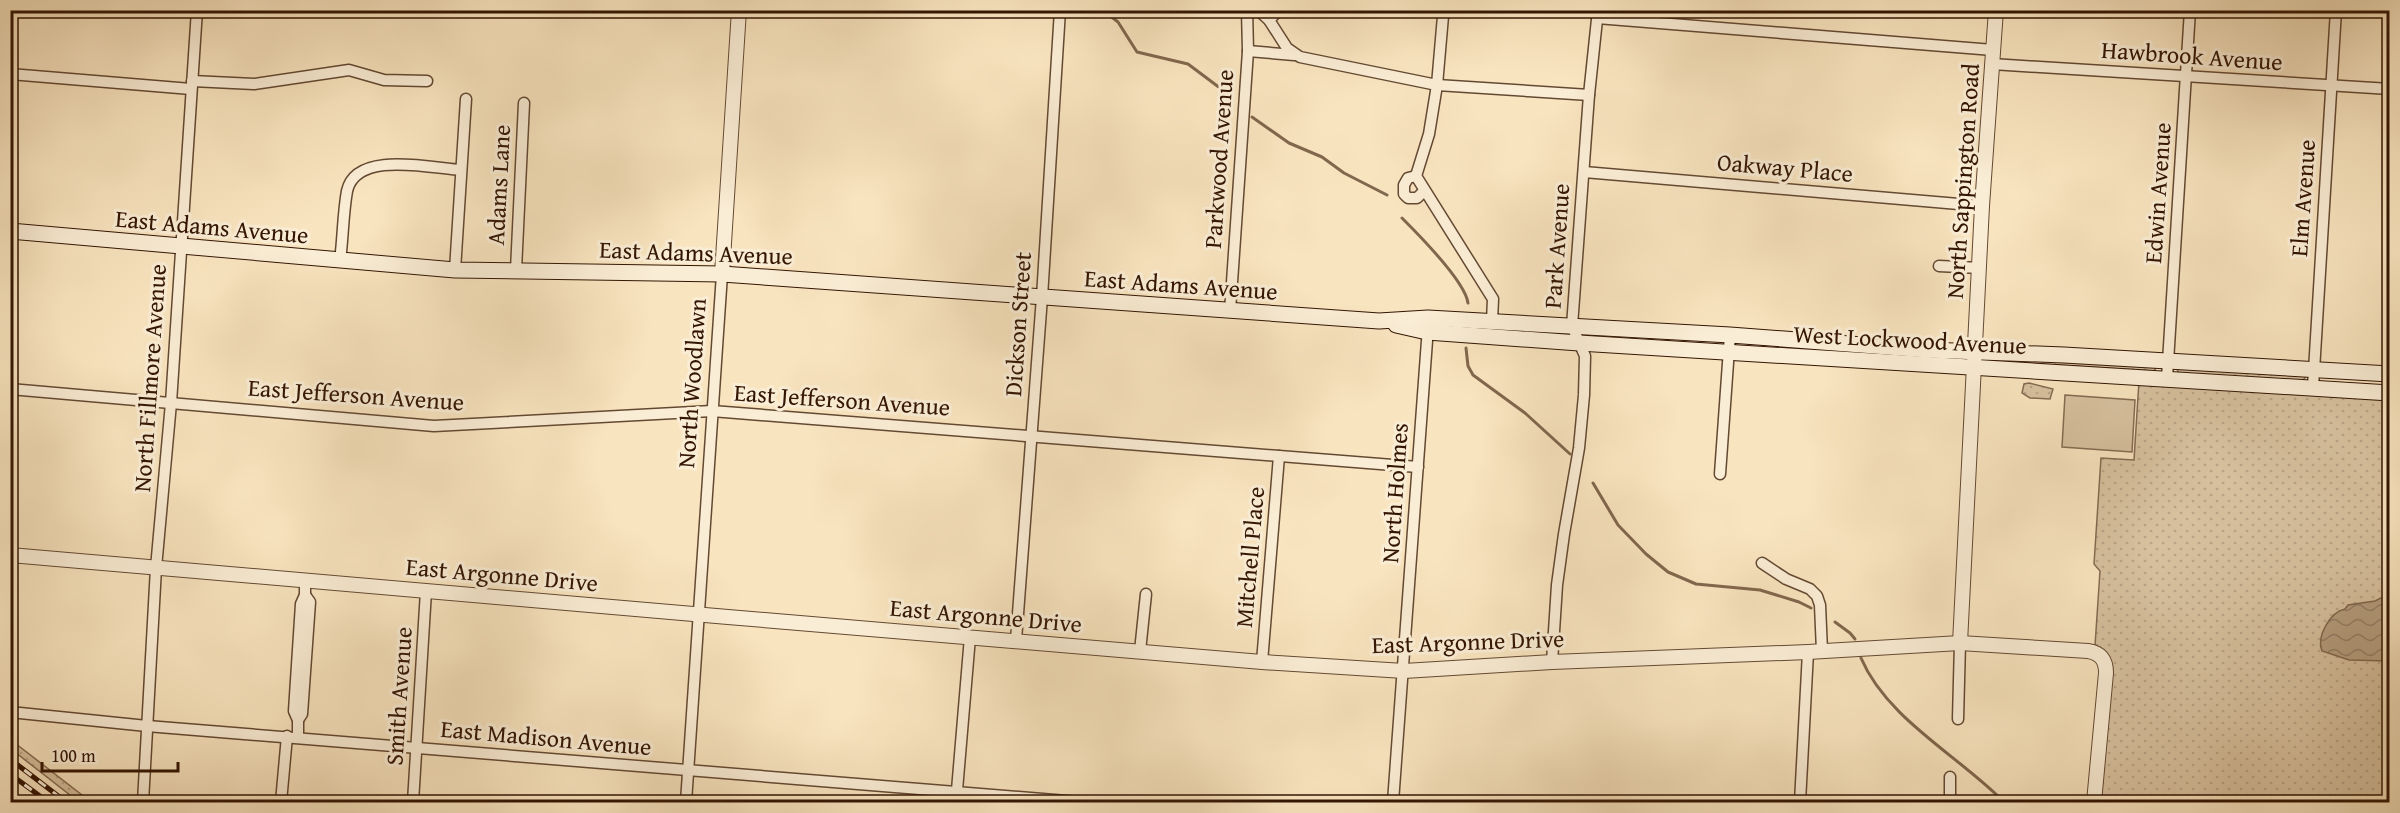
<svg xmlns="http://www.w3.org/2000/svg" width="2400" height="813" font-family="'Gentium Book Plus',serif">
  <defs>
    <pattern id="grass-dots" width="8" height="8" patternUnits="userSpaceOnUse" patternTransform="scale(1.5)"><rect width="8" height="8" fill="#d7c19f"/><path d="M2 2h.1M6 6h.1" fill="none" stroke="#b9a587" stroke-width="1.8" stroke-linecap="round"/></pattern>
    <pattern id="water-waves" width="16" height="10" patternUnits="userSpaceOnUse" patternTransform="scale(1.5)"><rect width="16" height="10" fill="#b59e7f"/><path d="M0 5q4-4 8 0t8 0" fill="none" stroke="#948066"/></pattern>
  </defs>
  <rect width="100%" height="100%" fill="#f8e4bf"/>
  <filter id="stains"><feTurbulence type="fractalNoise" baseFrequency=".00333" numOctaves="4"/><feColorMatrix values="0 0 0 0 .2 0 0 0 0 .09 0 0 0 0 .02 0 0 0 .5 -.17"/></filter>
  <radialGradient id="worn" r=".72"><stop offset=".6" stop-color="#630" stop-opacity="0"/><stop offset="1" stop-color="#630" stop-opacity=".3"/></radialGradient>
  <g fill="url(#grass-dots)" stroke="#856b51" stroke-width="1.5">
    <polygon points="1989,358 2156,366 2156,368 2154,371 1989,361"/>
    <polygon points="2177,368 2305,375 2305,378 2302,381 2182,374 2178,372"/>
    <polygon points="2139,381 2389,397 2389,802 2098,802 2109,664 2095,646 2100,571 2094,564 2101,458 2134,460"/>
    <polygon points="2029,383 2053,389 2050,399 2030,398 2022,393 2024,384"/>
    <polygon points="11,740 91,802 79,802 11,749"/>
  </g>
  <polygon fill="#d7c19f" stroke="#856b51" stroke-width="1.5" points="2065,395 2135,400 2132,452 2062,447"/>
  <path fill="url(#water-waves)" stroke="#81674d" stroke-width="1.5" d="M 2389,594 L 2389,661 L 2349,660 L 2322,651 C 2316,637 2330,612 2345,609 L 2348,605 L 2375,601 Z"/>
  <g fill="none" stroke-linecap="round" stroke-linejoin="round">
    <g stroke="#81674d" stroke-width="3">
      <polyline points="1103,10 1118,22 1137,52 1188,64 1232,97"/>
      <polyline points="1252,117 1289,143 1322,157 1344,173 1387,195"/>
      <path d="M 1402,218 C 1419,235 1465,281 1468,303"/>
      <polyline points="1466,348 1468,366 1473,375 1525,413 1570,454"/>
      <polyline points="1593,483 1618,525 1646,554 1668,572 1696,584 1760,590 1799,602 1811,608"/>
      <polyline points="1835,622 1850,633 1855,639"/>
      <path d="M 1861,658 C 1887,719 1959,756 2004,802"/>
    </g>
    <g stroke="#644932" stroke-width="13">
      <g id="minor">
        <polyline points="1258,10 1269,20 1287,48 1300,57 1437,85 1589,95"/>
        <polyline points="1449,10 1443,16 1437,85 1429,134 1416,176 1493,299 1492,321"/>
        <polyline points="1597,18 1993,50"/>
        <polyline points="1269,20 1279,10"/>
        <polyline points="1248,51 1294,55"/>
        <polyline points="1992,64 2390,89"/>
        <polyline points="10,74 191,89"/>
        <polyline points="192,81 254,84 349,70 384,80 427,81"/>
        <polyline points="1584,172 1982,206"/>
        <polyline points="1416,176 1408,178 1404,185 1404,194 1408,198 1417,198 1424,191"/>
        <path d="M 340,261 C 343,238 343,213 347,191 C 356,150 430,168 461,170"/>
        <polyline points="1939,266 1980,268"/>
        <polyline points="455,270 466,99"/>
        <polyline points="516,270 524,103"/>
        <polyline points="1230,311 1248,51 1247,10"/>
        <polyline points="2167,378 2190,10"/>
        <polyline points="2313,387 2336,10"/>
        <polyline points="10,389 434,426 712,411 1418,467"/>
        <polyline points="1720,474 1730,335"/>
        <polyline points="1762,563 1786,579 1810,589 1817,596 1820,605 1822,651"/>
        <polyline points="1016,640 1042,297 1060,10"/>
        <polyline points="1140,651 1146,594"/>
        <polyline points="1262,662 1279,456"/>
        <polyline points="1552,662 1557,585 1564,534 1579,448 1584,395 1585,356 1572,326 1589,95 1598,10"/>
        <polyline points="10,712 147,726 1079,802"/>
        <polyline points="1958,719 1960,643"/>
        <polyline points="298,720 302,714 310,602 305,595"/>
        <polyline points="298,737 298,720 294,711 301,604 305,595 305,581"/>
        <polyline points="143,802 156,568 171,403 197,10"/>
        <polyline points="281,802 287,736"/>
        <polyline points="413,802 426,591"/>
        <polyline points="686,802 722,274"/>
        <polyline points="956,802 970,637"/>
        <polyline points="1393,802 1428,327"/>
        <polyline points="1800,802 1808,652"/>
        <polyline points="1950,802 1950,777"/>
      </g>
    </g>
    <g stroke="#644932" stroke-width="16">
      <g id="tertiary">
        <polyline points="722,274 739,10"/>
        <path d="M 10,555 L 728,617 L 1262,662 L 1404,671 L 1552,662 L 1808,652 L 1960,643 L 2088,651 C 2101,653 2106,661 2106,673 L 2094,802"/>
        <polyline points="1960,643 1982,206 1996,10"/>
      </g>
    </g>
    <g stroke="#331503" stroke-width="17">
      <g id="secondary">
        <polyline points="10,231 455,270 722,274 1379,321 1428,318 1730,335 1928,350 2064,355 2390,374"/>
        <polyline points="1396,325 1427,332 1579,343 2390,393"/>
      </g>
    </g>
    <use href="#minor" stroke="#faedd5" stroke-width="10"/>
    <use href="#tertiary" stroke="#faedd5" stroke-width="14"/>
    <use href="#secondary" stroke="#faedd5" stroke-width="15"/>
    <g stroke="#331503" stroke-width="5">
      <g id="rail">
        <polyline points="10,759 66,802"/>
        <polyline points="10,774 48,802"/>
      </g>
    </g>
    <use href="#rail" stroke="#faedd5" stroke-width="3" stroke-dasharray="9" stroke-linecap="butt"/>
  </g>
  <g text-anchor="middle" stroke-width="6" stroke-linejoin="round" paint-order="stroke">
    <g font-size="24" fill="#331503" stroke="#faedd5">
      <text transform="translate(2192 56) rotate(4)" y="8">Hawbrook Avenue</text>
      <text transform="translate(1219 159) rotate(-86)" y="8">Parkwood Avenue</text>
      <text transform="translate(1785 168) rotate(5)" y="8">Oakway Place</text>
      <text transform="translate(1963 181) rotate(-86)" y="8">North Sappington Road</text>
      <text transform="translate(499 185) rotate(-87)" y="8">Adams Lane</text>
      <text transform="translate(2158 193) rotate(-86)" y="8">Edwin Avenue</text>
      <text transform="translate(2303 198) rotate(-86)" y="8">Elm Avenue</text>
      <text transform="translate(212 227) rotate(5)" y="8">East Adams Avenue</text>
      <text transform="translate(1557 246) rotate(-86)" y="8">Park Avenue</text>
      <text transform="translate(696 253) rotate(2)" y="8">East Adams Avenue</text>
      <text transform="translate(1181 285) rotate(4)" y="8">East Adams Avenue</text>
      <text transform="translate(1018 324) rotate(-86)" y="8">Dickson Street</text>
      <text transform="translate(1910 340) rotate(3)" y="8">West Lockwood Avenue</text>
      <text transform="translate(150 378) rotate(-86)" y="8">North Fillmore Avenue</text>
      <text transform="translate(692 383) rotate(-86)" y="8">North Woodlawn</text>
      <text transform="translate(356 395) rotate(4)" y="8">East Jefferson Avenue</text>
      <text transform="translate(842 400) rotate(4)" y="8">East Jefferson Avenue</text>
      <text transform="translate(1395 493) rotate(-86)" y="8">North Holmes</text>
      <text transform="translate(1250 557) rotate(-85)" y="8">Mitchell Place</text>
      <text transform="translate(502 575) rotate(5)" y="8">East Argonne Drive</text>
      <text transform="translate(986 616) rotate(5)" y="8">East Argonne Drive</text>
      <text transform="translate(1468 642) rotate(-2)" y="8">East Argonne Drive</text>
      <text transform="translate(399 696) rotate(-86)" y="8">Smith Avenue</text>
      <text transform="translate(546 738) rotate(5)" y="8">East Madison Avenue</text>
    </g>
  </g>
  <rect width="2400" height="813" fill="none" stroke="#f8e4bf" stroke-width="36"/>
  <rect x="12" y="12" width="2376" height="789" fill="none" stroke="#331503" stroke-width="3"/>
  <rect x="18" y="18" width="2364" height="777" fill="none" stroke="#331503" stroke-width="1.5"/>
  <path d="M42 762v9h136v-9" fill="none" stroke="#331503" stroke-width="3"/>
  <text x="51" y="762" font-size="18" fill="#331503" stroke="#faedd5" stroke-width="4.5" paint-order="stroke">100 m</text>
  <rect width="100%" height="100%" filter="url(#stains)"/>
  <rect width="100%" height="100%" fill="url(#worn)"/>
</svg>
